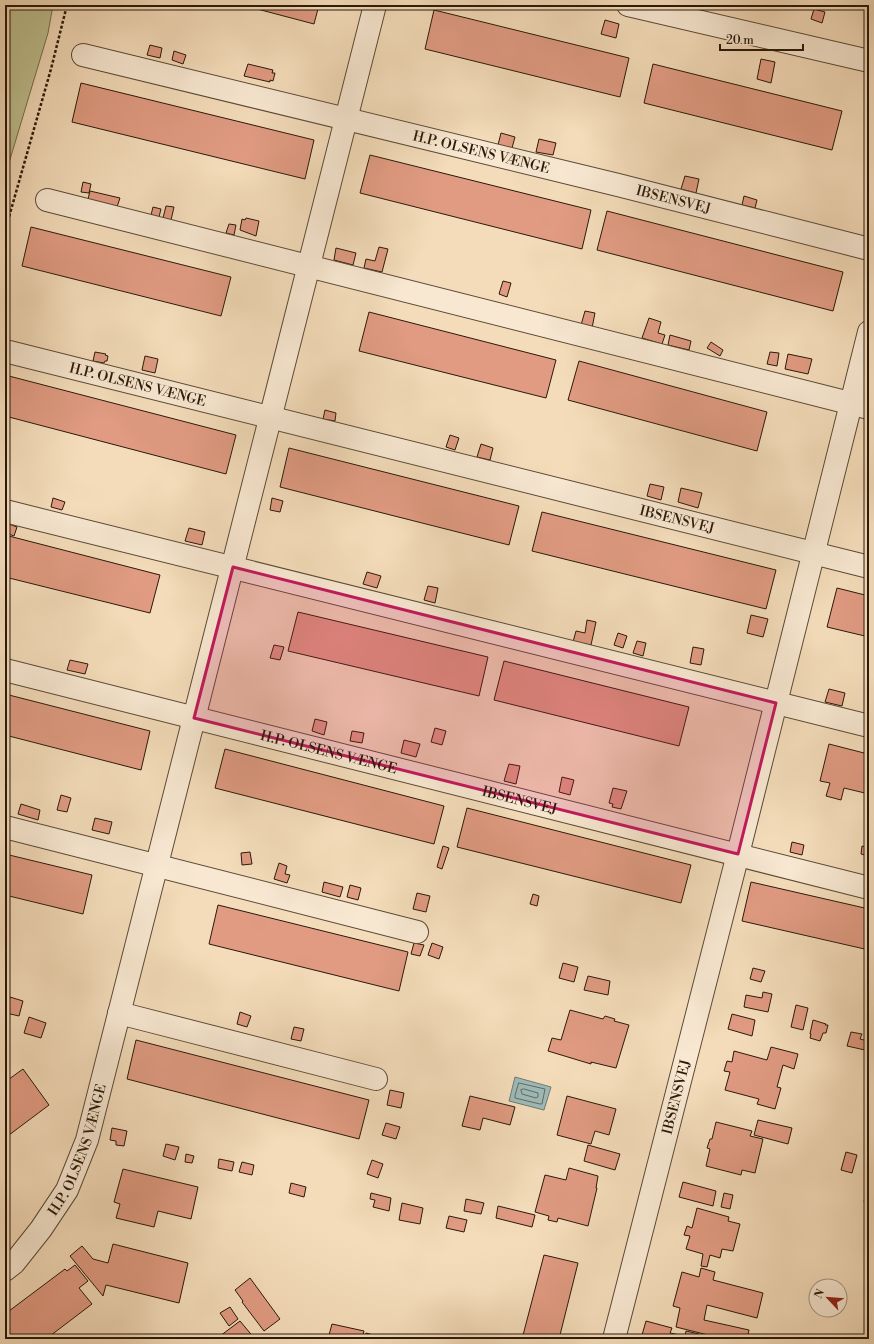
<svg xmlns="http://www.w3.org/2000/svg" width="874" height="1344" font-family="'Libre Bodoni',serif">
  <rect width="100%" height="100%" fill="#f4dcba"/>
  <filter id="stains"><feTurbulence type="fractalNoise" baseFrequency=".005" numOctaves="4"/><feColorMatrix values="0 0 0 0 .2 0 0 0 0 .09 0 0 0 0 .02 0 0 0 .5 -.17"/></filter>
  <radialGradient id="worn" r=".72"><stop offset=".6" stop-color="#630" stop-opacity="0"/><stop offset="1" stop-color="#630" stop-opacity=".3"/></radialGradient>
  <polygon fill="#bec08e" stroke="#746c4c" points="5,5 53,5 48,33 5,176"/>
  <polygon fill="#9ebab7" stroke="#707a72" points="515,1077 551,1087 544,1110 509,1101"/>
  <g fill="none" stroke-linecap="round" stroke-linejoin="round">
    <g stroke="#646a60" stroke-width="1">
      <polygon points="519,1083 545,1089 542,1104 540,1104 515,1098 515,1096"/>
      <polygon points="524,1089 538,1093 538,1097 536,1098 522,1094 521,1090"/>
    </g>
  </g>
  <g fill="#e09b82" stroke="#2a190a">
    <polygon points="242,5 319,5 314,24"/>
    <polygon points="814,9 825,12 822,23 811,19"/>
    <polygon points="434,10 629,58 620,97 425,49"/>
    <polygon points="605,20 619,24 616,38 601,34"/>
    <polygon points="150,45 162,48 160,58 147,55"/>
    <polygon points="174,51 186,55 183,64 172,60"/>
    <polygon points="761,59 775,62 771,83 757,79"/>
    <polygon points="248,64 273,70 272,73 275,73 273,81 270,80 270,82 244,76"/>
    <polygon points="653,64 842,111 832,150 644,103"/>
    <polygon points="81,83 314,140 305,179 72,122"/>
    <polygon points="501,133 515,137 512,148 498,145"/>
    <polygon points="539,139 556,143 553,155 536,152"/>
    <polygon points="370,155 591,210 582,249 360,193"/>
    <polygon points="685,176 699,179 696,193 681,189"/>
    <polygon points="83,182 91,184 89,193 81,192"/>
    <polygon points="90,191 120,198 116,210 87,203"/>
    <polygon points="744,196 757,200 755,208 742,205"/>
    <polygon points="166,206 174,207 171,220 163,218"/>
    <polygon points="153,207 161,209 159,217 151,215"/>
    <polygon points="607,211 843,272 833,311 597,250"/>
    <polygon points="246,218 259,221 256,236 240,230 242,219 245,220"/>
    <polygon points="229,224 236,225 234,235 226,233"/>
    <polygon points="31,227 231,277 221,316 22,266"/>
    <polygon points="379,247 388,249 382,272 364,268 366,259 375,261"/>
    <polygon points="336,248 356,253 353,265 334,260"/>
    <polygon points="503,281 511,283 507,297 499,294"/>
    <polygon points="585,311 595,313 592,328 581,325"/>
    <polygon points="369,312 556,360 546,398 359,351"/>
    <polygon points="649,318 661,322 658,333 665,335 662,344 642,338"/>
    <polygon points="670,335 691,341 689,350 668,345"/>
    <polygon points="711,342 723,350 720,356 707,348"/>
    <polygon points="95,352 106,354 105,355 108,356 107,361 105,361 104,363 93,361"/>
    <polygon points="770,352 779,353 777,366 767,364"/>
    <polygon points="788,354 812,359 808,374 785,369"/>
    <polygon points="145,356 158,359 155,373 142,370"/>
    <polygon points="579,361 767,412 757,451 568,400"/>
    <polygon points="5,375 236,435 226,474 5,416"/>
    <polygon points="325,410 336,413 335,421 323,419"/>
    <polygon points="450,435 459,438 455,450 446,447"/>
    <polygon points="481,444 493,448 490,460 477,457"/>
    <polygon points="289,448 519,506 509,545 280,487"/>
    <polygon points="650,484 664,487 661,500 647,496"/>
    <polygon points="681,488 702,493 698,508 678,502"/>
    <polygon points="53,498 65,502 62,510 51,507"/>
    <polygon points="272,498 283,501 280,512 270,510"/>
    <polygon points="542,512 776,570 766,609 532,551"/>
    <polygon points="9,524 17,527 14,536 6,533"/>
    <polygon points="189,528 205,532 202,545 185,541"/>
    <polygon points="5,535 160,575 150,613 5,577"/>
    <polygon points="367,572 381,576 377,588 363,584"/>
    <polygon points="428,586 438,588 435,603 424,600"/>
    <polygon points="837,588 869,596 869,637 827,627"/>
    <polygon points="298,612 488,657 479,696 288,651"/>
    <polygon points="751,615 768,619 763,637 747,633"/>
    <polygon points="587,620 596,622 591,645 573,642 576,631 585,633"/>
    <polygon points="618,633 627,636 623,648 614,645"/>
    <polygon points="637,641 646,643 643,656 633,653"/>
    <polygon points="5,644 9,645 6,655 5,655"/>
    <polygon points="274,645 284,647 280,660 270,658"/>
    <polygon points="693,647 704,649 701,665 690,663"/>
    <polygon points="70,660 88,664 85,674 67,670"/>
    <polygon points="504,661 689,707 679,746 494,700"/>
    <polygon points="829,689 845,693 842,706 825,702"/>
    <polygon points="5,694 150,731 141,770 5,735"/>
    <polygon points="315,719 327,722 324,735 312,731"/>
    <polygon points="435,728 446,731 442,745 431,742"/>
    <polygon points="352,731 364,733 362,743 350,741"/>
    <polygon points="404,740 420,744 416,757 401,753"/>
    <polygon points="829,744 868,754 869,751 869,794 844,788 841,800 826,796 830,783 820,781"/>
    <polygon points="225,749 444,806 434,844 215,788"/>
    <polygon points="509,764 520,766 516,784 504,781"/>
    <polygon points="562,777 574,780 570,795 559,792"/>
    <polygon points="613,788 627,791 621,809 612,807 613,804 609,803"/>
    <polygon points="61,795 71,798 67,812 57,810"/>
    <polygon points="21,804 40,810 38,820 18,814"/>
    <polygon points="5,807 9,808 7,818 5,817"/>
    <polygon points="467,808 691,865 681,903 457,847"/>
    <polygon points="95,818 112,822 109,834 92,830"/>
    <polygon points="792,842 804,845 802,855 790,852"/>
    <polygon points="443,846 449,848 442,869 437,867"/>
    <polygon points="862,846 869,848 869,856 861,854"/>
    <polygon points="250,852 252,864 242,865 241,853"/>
    <polygon points="5,854 92,875 83,914 5,895"/>
    <polygon points="279,863 287,866 285,874 290,875 287,883 274,879"/>
    <polygon points="324,882 343,887 340,897 322,892"/>
    <polygon points="751,882 869,909 869,950 742,921"/>
    <polygon points="350,885 361,888 358,900 347,897"/>
    <polygon points="417,893 430,896 426,912 413,909"/>
    <polygon points="533,894 539,896 537,906 530,904"/>
    <polygon points="218,905 408,952 399,991 209,944"/>
    <polygon points="414,943 424,945 420,956 411,954"/>
    <polygon points="432,943 443,947 439,959 428,955"/>
    <polygon points="563,963 578,967 574,982 559,978"/>
    <polygon points="753,968 765,971 761,982 750,979"/>
    <polygon points="588,976 610,981 608,995 584,990"/>
    <polygon points="763,992 772,994 768,1012 744,1007 746,995 762,998"/>
    <polygon points="10,997 23,1001 19,1016 6,1013"/>
    <polygon points="796,1005 808,1008 803,1030 791,1027"/>
    <polygon points="570,1010 603,1019 605,1016 615,1019 614,1021 629,1025 616,1068 591,1062 591,1064 548,1051 552,1038 561,1040"/>
    <polygon points="240,1012 251,1016 247,1027 237,1024"/>
    <polygon points="732,1014 755,1020 752,1036 728,1029"/>
    <polygon points="29,1017 46,1023 41,1038 24,1033"/>
    <polygon points="813,1020 826,1024 825,1025 828,1025 826,1033 823,1033 820,1041 810,1038 811,1034 810,1034"/>
    <polygon points="294,1027 304,1029 301,1041 291,1039"/>
    <polygon points="851,1032 862,1034 860,1039 868,1041 865,1050 847,1046"/>
    <polygon points="136,1040 369,1100 359,1139 127,1079"/>
    <polygon points="771,1047 798,1054 794,1069 783,1065 777,1087 781,1088 775,1109 757,1104 759,1099 725,1090 730,1072 724,1071 727,1061 732,1062 734,1051 767,1060"/>
    <polygon points="23,1069 49,1105 5,1138 5,1082"/>
    <polygon points="390,1090 404,1093 401,1108 387,1105"/>
    <polygon points="470,1096 515,1107 510,1125 483,1118 480,1130 462,1126"/>
    <polygon points="567,1096 616,1109 609,1135 595,1131 591,1144 557,1135"/>
    <polygon points="758,1120 792,1128 788,1144 754,1135"/>
    <polygon points="716,1122 752,1131 750,1136 763,1139 755,1173 742,1170 741,1175 706,1166 710,1149 707,1148 710,1139 712,1139"/>
    <polygon points="386,1123 400,1127 396,1139 382,1135"/>
    <polygon points="112,1128 127,1131 124,1146 116,1145 116,1141 110,1140"/>
    <polygon points="166,1144 179,1147 175,1160 163,1156"/>
    <polygon points="588,1145 620,1154 615,1170 584,1161"/>
    <polygon points="846,1152 857,1155 852,1173 841,1170"/>
    <polygon points="186,1154 194,1156 192,1163 185,1162"/>
    <polygon points="219,1159 234,1162 232,1171 218,1168"/>
    <polygon points="372,1160 383,1164 378,1178 367,1174"/>
    <polygon points="242,1162 254,1165 252,1175 239,1172"/>
    <polygon points="569,1168 598,1176 596,1188 597,1188 588,1226 558,1218 557,1222 548,1220 549,1216 535,1212 545,1175 566,1180"/>
    <polygon points="123,1169 198,1187 191,1219 158,1211 154,1227 116,1218 120,1204 114,1202"/>
    <polygon points="869,1181 869,1207 866,1206 867,1202 864,1202"/>
    <polygon points="683,1182 716,1191 713,1206 679,1197"/>
    <polygon points="291,1183 306,1187 304,1197 289,1193"/>
    <polygon points="371,1193 391,1198 389,1211 373,1207 375,1200 370,1199"/>
    <polygon points="724,1193 733,1195 730,1209 721,1207"/>
    <polygon points="466,1199 484,1203 481,1214 464,1211"/>
    <polygon points="402,1203 423,1208 420,1224 399,1220"/>
    <polygon points="498,1206 535,1215 532,1227 496,1218"/>
    <polygon points="697,1208 729,1217 728,1221 740,1224 733,1251 722,1249 720,1258 710,1255 707,1267 701,1266 703,1254 686,1249 690,1236 684,1235 687,1226 692,1228"/>
    <polygon points="449,1216 467,1220 464,1232 446,1228"/>
    <polygon points="113,1244 188,1263 179,1303 106,1285 103,1296 70,1256 82,1246 93,1259 108,1263"/>
    <polygon points="544,1255 578,1263 559,1339 522,1339"/>
    <polygon points="75,1265 88,1281 79,1288 92,1304 46,1339 5,1339 5,1314 65,1269 67,1271"/>
    <polygon points="701,1268 715,1272 713,1280 763,1293 757,1318 707,1305 704,1320 749,1330 747,1339 724,1339 676,1327 680,1308 673,1306 682,1272 699,1277"/>
    <polygon points="250,1278 280,1319 264,1331 242,1302 243,1301 235,1290"/>
    <polygon points="230,1307 238,1319 229,1326 220,1313"/>
    <polygon points="240,1321 255,1339 216,1339"/>
    <polygon points="646,1321 672,1328 670,1333 685,1336 686,1331 699,1334 697,1339 699,1339 658,1339 642,1335"/>
    <polygon points="332,1324 364,1331 362,1339 343,1339 329,1335"/>
    <polygon points="366,1333 388,1339 364,1339"/>
  </g>
  <g fill="none" stroke-linecap="round" stroke-linejoin="round">
    <g stroke="#5c4a36" stroke-width="24">
      <g id="minor">
        <polyline points="628,5 869,61"/>
        <path id="s1" d="M 83,55 L 618,185 L 869,249"/>
        <polyline points="47,200 869,408"/>
        <path id="s2" d="M 5,351 L 869,567"/>
        <polyline points="5,511 869,726"/>
        <path id="s3" d="M 5,670 L 869,888"/>
        <polyline points="5,827 417,932"/>
        <polyline points="119,1013 376,1079"/>
        <path id="s4" d="M 5,1270 L 14,1263 L 41,1229 L 67,1190 L 87,1140 L 375,5"/>
        <path id="s5" d="M 614,1339 L 738,854 L 869,332"/>
      </g>
    </g>
    <polyline stroke="#2a190a" stroke-width="2.5" stroke-dasharray="3 2" stroke-linecap="butt" points="5,231 51,69 67,5"/>
    <use href="#minor" stroke="#f8e8d2" stroke-width="22"/>
  </g>
  <path fill="#c2185b" fill-opacity="0.2" stroke="#c2185b" stroke-width="3" stroke-linejoin="round" d="M 233,567 L 776,703 L 738,854 L 194,718 Z"/>
  <g text-anchor="middle" stroke-width="3" stroke-linejoin="round" paint-order="stroke">
    <g font-size="14" fill="#2a190a" stroke="#f8e8d2">
      <text dy="5" stroke="none"><textPath href="#s1" startOffset="410">H.P. OLSENS VÆNGE</textPath></text>
      <text dy="5" stroke="none"><textPath href="#s1" startOffset="608">IBSENSVEJ</textPath></text>
      <text dy="5" stroke="none"><textPath href="#s2" startOffset="137">H.P. OLSENS VÆNGE</textPath></text>
      <text dy="5" stroke="none"><textPath href="#s2" startOffset="693">IBSENSVEJ</textPath></text>
      <text dy="5" stroke="none"><textPath href="#s3" startOffset="334">H.P. OLSENS VÆNGE</textPath></text>
      <text dy="5" stroke="none"><textPath href="#s3" startOffset="531">IBSENSVEJ</textPath></text>
      <text dy="5" stroke="none"><textPath href="#s5" startOffset="250">IBSENSVEJ</textPath></text>
      <text dy="5" stroke="none"><textPath href="#s4" startOffset="143">H.P. OLSENS VÆNGE</textPath></text>
    </g>
  </g>
  <rect width="874" height="1344" fill="none" stroke="#f4dcba" stroke-width="20"/>
  <rect x="6" y="6" width="862" height="1332" fill="none" stroke="#2a190a" stroke-width="2"/>
  <rect x="10" y="10" width="854" height="1324" fill="none" stroke="#2a190a"/>
  <g transform="translate(828 1298) rotate(296)"><circle r="19" fill="#f8e8d2" stroke="#a69582"/>
  <path d="M0-3L7 15L0 10L-7 15Z" fill="#8f2418"/>
  <text y="-6" font-size="11" font-weight="bold" text-anchor="middle" fill="#2a190a">N</text>
  </g>
  <path d="M720 44v6h83v-6" fill="none" stroke="#2a190a" stroke-width="2"/>
  <text x="726" y="44" font-size="12" fill="#2a190a" stroke="#f8e8d2" stroke-width="3" paint-order="stroke">20 m</text>
  <rect width="100%" height="100%" filter="url(#stains)"/>
  <rect width="100%" height="100%" fill="url(#worn)"/>
</svg>
